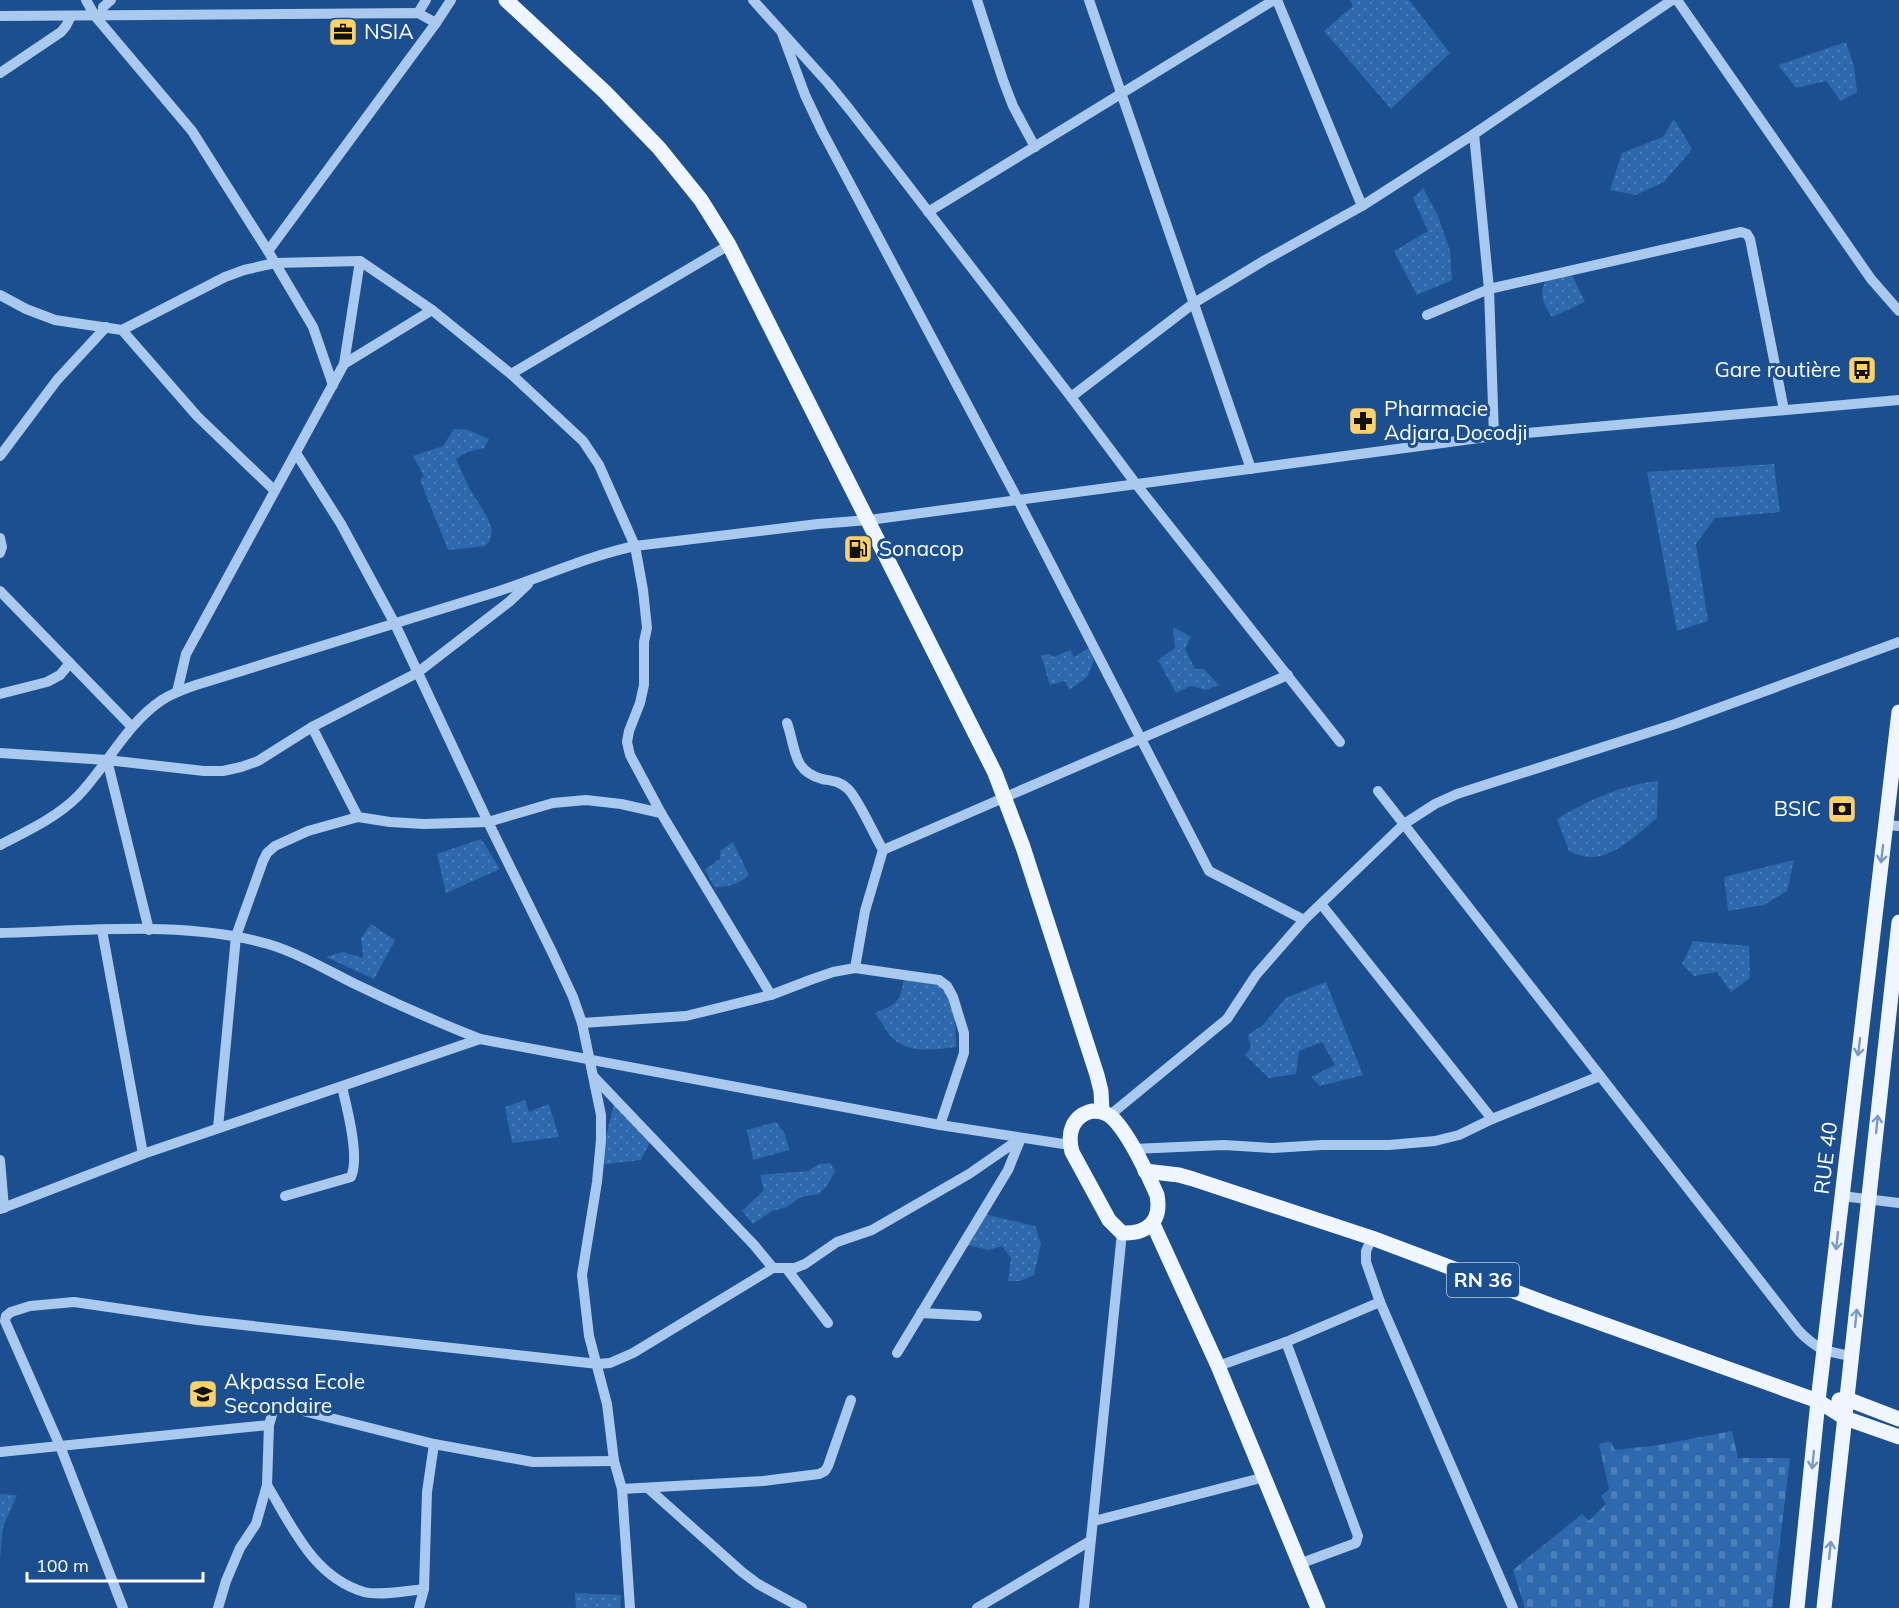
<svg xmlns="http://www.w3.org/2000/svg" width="1899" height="1608" font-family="Mulish,sans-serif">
  <defs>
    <pattern id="grass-dots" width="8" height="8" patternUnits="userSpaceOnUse" patternTransform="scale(1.5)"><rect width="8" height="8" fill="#2e69ad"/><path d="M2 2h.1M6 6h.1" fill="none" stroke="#4d80b9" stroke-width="1.8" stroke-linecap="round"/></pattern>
    <pattern id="cemetery-stones" width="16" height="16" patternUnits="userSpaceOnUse" patternTransform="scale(1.5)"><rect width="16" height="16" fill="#2e69ad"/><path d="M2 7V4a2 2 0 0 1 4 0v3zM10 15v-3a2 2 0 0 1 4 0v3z" fill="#4d80b9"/></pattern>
  </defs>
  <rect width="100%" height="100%" fill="#1b4f8f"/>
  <g fill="url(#grass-dots)">
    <polygon points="1350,0 1409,0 1450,53 1391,109 1324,31 1353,6"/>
    <polygon points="1846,42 1854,66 1857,92 1841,101 1826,81 1796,88 1778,65"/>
    <polygon points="1674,119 1692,149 1664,182 1636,195 1610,190 1622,153 1663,137"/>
    <polygon points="1423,188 1438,216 1450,251 1452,280 1417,295 1394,251 1428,231 1413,198"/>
    <path d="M 1572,275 L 1585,302 L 1552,317 C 1542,302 1538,292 1548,277 Z"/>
    <polygon points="454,429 468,430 489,439 484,448 467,452 456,459 469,488 488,518 492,531 489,542 485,546 448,550 420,480 424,476 413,456 443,446"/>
    <polygon points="1774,464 1780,512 1715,518 1696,544 1708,621 1677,631 1647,472"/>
    <polygon points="1173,627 1191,637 1185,649 1195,669 1204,669 1219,685 1206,690 1191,686 1176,693 1158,660 1175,648"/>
    <polygon points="1089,648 1094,660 1087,677 1069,690 1065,681 1050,685 1041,655 1049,654 1054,657 1070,650 1074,657"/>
    <path d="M 1658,781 L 1657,818 C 1637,834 1610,863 1582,856 C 1578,855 1573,853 1569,851 L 1557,819 C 1586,801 1624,784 1658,781 Z"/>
    <polygon points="481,839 500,869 446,893 437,854"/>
    <path d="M 733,842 L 749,875 C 737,885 729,887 714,887 L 705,869 L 720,859 L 720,851 Z"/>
    <polygon points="1794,860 1787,891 1764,905 1728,911 1724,877"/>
    <polygon points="371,924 395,940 374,979 326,957 343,952 362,958 363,954 361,938"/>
    <polygon points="1693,941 1749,946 1750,978 1731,992 1717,972 1694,976 1682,964"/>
    <path d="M 904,975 L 947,986 L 955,1019 L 956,1047 C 940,1049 913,1053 899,1043 C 888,1036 882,1023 875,1013 C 899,1004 901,1000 904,975 Z"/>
    <polygon points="1326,982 1363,1075 1320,1086 1311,1077 1335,1065 1322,1042 1299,1051 1296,1074 1269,1078 1245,1055 1251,1048 1248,1035 1263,1025 1286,998"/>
    <polygon points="525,1100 529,1112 549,1104 559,1137 512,1143 505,1107"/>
    <polygon points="615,1100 652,1138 641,1160 599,1165"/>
    <polygon points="776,1122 785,1134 789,1150 753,1160 747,1130"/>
    <polygon points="830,1163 835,1171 827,1186 819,1194 801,1197 787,1207 772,1211 753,1224 742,1211 764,1190 760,1175 808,1171 819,1164"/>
    <polygon points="979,1213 1035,1226 1041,1243 1034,1275 1020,1281 1008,1281 1011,1258 1002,1246 989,1250 963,1244"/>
    <polygon points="0,1494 17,1495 3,1527 0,1558"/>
    <polygon points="575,1593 621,1595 620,1608 576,1608"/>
  </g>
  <polygon fill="url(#cemetery-stones)" points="1732,1431 1738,1458 1790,1458 1772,1608 1525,1608 1513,1570 1582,1514 1589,1521 1606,1504 1601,1496 1609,1489 1599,1444 1610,1441 1615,1450 1659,1445"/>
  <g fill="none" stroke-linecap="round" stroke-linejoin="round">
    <g stroke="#a9c9ee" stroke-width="10">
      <polyline points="86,0 95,16 192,131 268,251 313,327 333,385"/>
      <polyline points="753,0 828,83 850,110 1071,397 1136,484 1340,742"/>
      <polyline points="977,0 1003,80 1013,106 1035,147"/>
      <polyline points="1089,0 1251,469"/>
      <polyline points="1277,0 1362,206"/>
      <polyline points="1677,0 1871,279 1899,311"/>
      <polyline points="418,13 426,0"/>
      <polyline points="0,16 418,13 436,23"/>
      <polyline points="102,16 103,7 111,0"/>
      <polyline points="782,33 805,95 822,131 1018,500 1209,871 1304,920"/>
      <polyline points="0,73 61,32 66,26 71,16"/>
      <polyline points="1474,134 1489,289 1494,436"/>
      <polyline points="928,212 1274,0"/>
      <polyline points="268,251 436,23 451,0"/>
      <polyline points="0,295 26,309 55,320 122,330 197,416 274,490"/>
      <polyline points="1427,315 1489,289 1741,232 1747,234 1750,239 1784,410"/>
      <polyline points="122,330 225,277 244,270 275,263 360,261 432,310 511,374 583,441 599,465 635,546 643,590 647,628 644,642 644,685 640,703 629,731 627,742 630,755 661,813 771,995"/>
      <polyline points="344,364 432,310"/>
      <polyline points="511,374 729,245"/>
      <polyline points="1071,397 1194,303 1265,260 1362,206 1474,134 1672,0"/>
      <polyline points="296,453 341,524 395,624 488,822 552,952 573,997 582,1023 601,1115 601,1140 597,1182 582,1275 589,1336 607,1404 614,1461 622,1489 630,1608"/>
      <polyline points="0,456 57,380 106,327"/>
      <polyline points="0,538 2,547 0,553"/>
      <polyline points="0,591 132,727"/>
      <polyline points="177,692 186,654 344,364 360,261"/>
      <polyline points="0,694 47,682 60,675 70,663"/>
      <path d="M 787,723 C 796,748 792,771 822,779 C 832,781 840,781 848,789 C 859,800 874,835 883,850 L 865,911 L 855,968"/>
      <polyline points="312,727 358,817"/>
      <polyline points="0,753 107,760 204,771 223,771 241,767 258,761 312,727 417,673 509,602 528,584"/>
      <polyline points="107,760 149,930"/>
      <path d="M 1378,791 L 1799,1331 C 1817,1350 1827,1352 1852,1356"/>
      <polyline points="1885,825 1899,826"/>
      <path d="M 0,845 C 27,831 56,818 78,796 C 107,766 126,724 162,700 C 173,693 184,689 196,685 C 296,654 396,623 496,592 C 543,577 588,556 635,546 L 818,524 L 869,520 L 1494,436 L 1899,400"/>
      <polyline points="883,850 1288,675"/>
      <polyline points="1321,904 1492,1119"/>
      <polyline points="102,930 143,1154"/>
      <path d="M 0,933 C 85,931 186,920 268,944 C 298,953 327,970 355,984 C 396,1004 437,1022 480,1039 L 940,1125 L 1070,1145"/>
      <polyline points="582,1023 686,1016 771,995 810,980 833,972 855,968 939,980 947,986 953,997 964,1033 964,1053 940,1125"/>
      <polyline points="594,1077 754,1245 773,1268"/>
      <polyline points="1110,1115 1227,1019 1256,975 1304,920 1404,824 1435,804 1457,794 1675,724 1899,642"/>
      <polyline points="218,1128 236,936 263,861 267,853 275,846 308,831 358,817 390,822 424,824 488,822 553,803 586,800 621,804 661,813"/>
      <polyline points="1133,1149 1224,1145 1273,1148 1322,1145 1389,1145 1435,1141 1459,1135 1492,1119 1600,1076"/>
      <polyline points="0,1160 4,1208"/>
      <path d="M 285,1196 L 351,1177 C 360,1157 347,1108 342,1087"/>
      <polyline points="1842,1196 1899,1203"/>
      <polyline points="0,1209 143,1154 480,1039"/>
      <polyline points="1372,1238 1366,1251 1366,1262 1380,1302 1513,1608"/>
      <polyline points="786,1268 828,1323"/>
      <polyline points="921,1313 977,1316"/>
      <polyline points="1286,1342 1358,1536 1356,1543 1299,1564"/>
      <polyline points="897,1353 1008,1170 1021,1138"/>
      <polyline points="1218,1366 1286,1342 1380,1302"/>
      <polyline points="0,1452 269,1425"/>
      <path d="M 267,1485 C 292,1526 313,1577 364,1592 C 380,1596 407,1591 424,1589"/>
      <polyline points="622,1489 763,1481 819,1474 825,1471 828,1466 851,1400"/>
      <polyline points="649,1489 742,1572 758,1584 802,1608"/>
      <polyline points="1094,1521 1265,1477"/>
      <polyline points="123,1608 60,1446 5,1321 6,1316 11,1312 30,1306 74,1302 198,1320 598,1364 610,1363 633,1353 773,1268 795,1268 805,1264 837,1242 872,1230 969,1174 1021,1138"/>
      <polyline points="218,1608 226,1581 240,1548 256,1524 267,1485 269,1425 274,1408 283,1406 434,1444 533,1462 614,1461"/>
      <polyline points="419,1608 424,1589 427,1492 434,1444"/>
      <polyline points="977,1608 1090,1541"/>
      <polyline points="1084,1608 1122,1233"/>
    </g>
    <g stroke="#f0f6ff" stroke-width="15">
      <polyline points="506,0 605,92 659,148 701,200 729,245 995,773 1023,847 1097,1075 1101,1091 1102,1112"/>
      <path d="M 1092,1111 C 1099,1111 1105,1112 1110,1116 C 1126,1128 1149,1176 1157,1195 C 1162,1221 1148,1234 1122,1233 L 1109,1220 L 1072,1152 C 1067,1133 1072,1116 1092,1111 Z"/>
      <polyline points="1145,1171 1179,1175 1193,1179 1372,1238 1553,1306 1818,1401 1845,1418 1899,1437"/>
      <polyline points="1153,1224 1218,1366 1318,1608"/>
      <polyline points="1839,1400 1847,1399 1899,1419"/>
      <polyline points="1797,1608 1818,1401 1899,712"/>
      <polyline points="1824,1608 1899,922"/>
    </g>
  </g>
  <defs><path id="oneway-shaft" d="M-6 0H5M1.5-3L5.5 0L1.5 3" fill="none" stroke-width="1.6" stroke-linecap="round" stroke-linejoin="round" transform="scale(1.5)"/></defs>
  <g stroke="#7b9ac1">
    <use href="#oneway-shaft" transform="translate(1882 854) rotate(97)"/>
    <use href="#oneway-shaft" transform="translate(1859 1047) rotate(97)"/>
    <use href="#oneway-shaft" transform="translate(1877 1124) rotate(-84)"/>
    <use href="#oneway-shaft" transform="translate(1837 1241) rotate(96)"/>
    <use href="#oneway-shaft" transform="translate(1856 1318) rotate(-84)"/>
    <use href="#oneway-shaft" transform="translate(1813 1460) rotate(96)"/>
    <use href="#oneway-shaft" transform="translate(1830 1550) rotate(-84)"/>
  </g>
  <defs>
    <g id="office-square" transform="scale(1.5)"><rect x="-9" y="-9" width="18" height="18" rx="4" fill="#ffd166" stroke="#1b4f8f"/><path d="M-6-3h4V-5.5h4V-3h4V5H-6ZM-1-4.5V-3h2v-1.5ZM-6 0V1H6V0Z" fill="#111"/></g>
    <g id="bus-square" transform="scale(1.5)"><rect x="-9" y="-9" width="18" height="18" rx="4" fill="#ffd166" stroke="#1b4f8f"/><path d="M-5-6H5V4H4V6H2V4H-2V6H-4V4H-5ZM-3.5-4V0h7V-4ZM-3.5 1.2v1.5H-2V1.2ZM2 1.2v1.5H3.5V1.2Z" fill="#111"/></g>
    <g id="pharmacy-square" transform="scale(1.5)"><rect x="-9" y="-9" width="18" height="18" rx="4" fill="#ffd166" stroke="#1b4f8f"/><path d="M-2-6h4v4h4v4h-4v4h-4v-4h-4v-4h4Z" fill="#111"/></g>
    <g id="fuel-square" transform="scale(1.5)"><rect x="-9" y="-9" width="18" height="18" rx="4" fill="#ffd166" stroke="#1b4f8f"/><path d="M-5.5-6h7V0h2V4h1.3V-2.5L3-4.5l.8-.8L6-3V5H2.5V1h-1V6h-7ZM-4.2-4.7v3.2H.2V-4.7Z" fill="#111"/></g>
    <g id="bank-square" transform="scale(1.5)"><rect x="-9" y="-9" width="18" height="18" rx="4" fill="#ffd166" stroke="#1b4f8f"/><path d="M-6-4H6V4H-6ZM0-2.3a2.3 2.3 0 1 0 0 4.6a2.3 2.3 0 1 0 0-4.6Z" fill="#111"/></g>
    <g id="school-square" transform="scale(1.5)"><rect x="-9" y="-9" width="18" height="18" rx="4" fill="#ffd166" stroke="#1b4f8f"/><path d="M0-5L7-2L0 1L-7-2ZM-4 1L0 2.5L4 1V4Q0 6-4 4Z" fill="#111"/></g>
  </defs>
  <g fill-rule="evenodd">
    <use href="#office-square" x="343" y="32"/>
    <use href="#bus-square" x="1862" y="370"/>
    <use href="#pharmacy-square" x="1363" y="421"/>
    <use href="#fuel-square" x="858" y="549"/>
    <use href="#bank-square" x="1842" y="809"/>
    <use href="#school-square" x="203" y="1394"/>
  </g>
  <g text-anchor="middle" stroke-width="6" stroke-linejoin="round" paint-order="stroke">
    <rect fill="#1b4f8f" stroke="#bbcadd" stroke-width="1.5" x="1447" y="1263" width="72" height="34" rx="4.5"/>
    <g font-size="20" font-weight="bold" fill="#fff">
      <text x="1483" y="1287">RN 36</text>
    </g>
    <g font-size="21" fill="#fff" stroke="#1b4f8f" text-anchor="start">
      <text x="364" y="39">NSIA</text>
      <text x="1841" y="377" text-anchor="end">Gare routière</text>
      <text x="1384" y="416">Pharmacie<tspan x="1384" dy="24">Adjara Docodji</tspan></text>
      <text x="879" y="556">Sonacop</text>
      <text x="1821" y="816" text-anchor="end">BSIC</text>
      <text x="224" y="1389">Akpassa Ecole<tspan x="224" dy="24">Secondaire</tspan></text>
    </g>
    <g font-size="21" fill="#fff" stroke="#1b4f8f">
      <text transform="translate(1826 1158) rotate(-83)" y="7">RUE 40</text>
    </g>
  </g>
  <path d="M27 1572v9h176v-9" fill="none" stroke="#ffffff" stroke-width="3"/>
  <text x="36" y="1572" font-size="18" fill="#ffffff" stroke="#1b4f8f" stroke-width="4.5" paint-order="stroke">100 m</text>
</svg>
